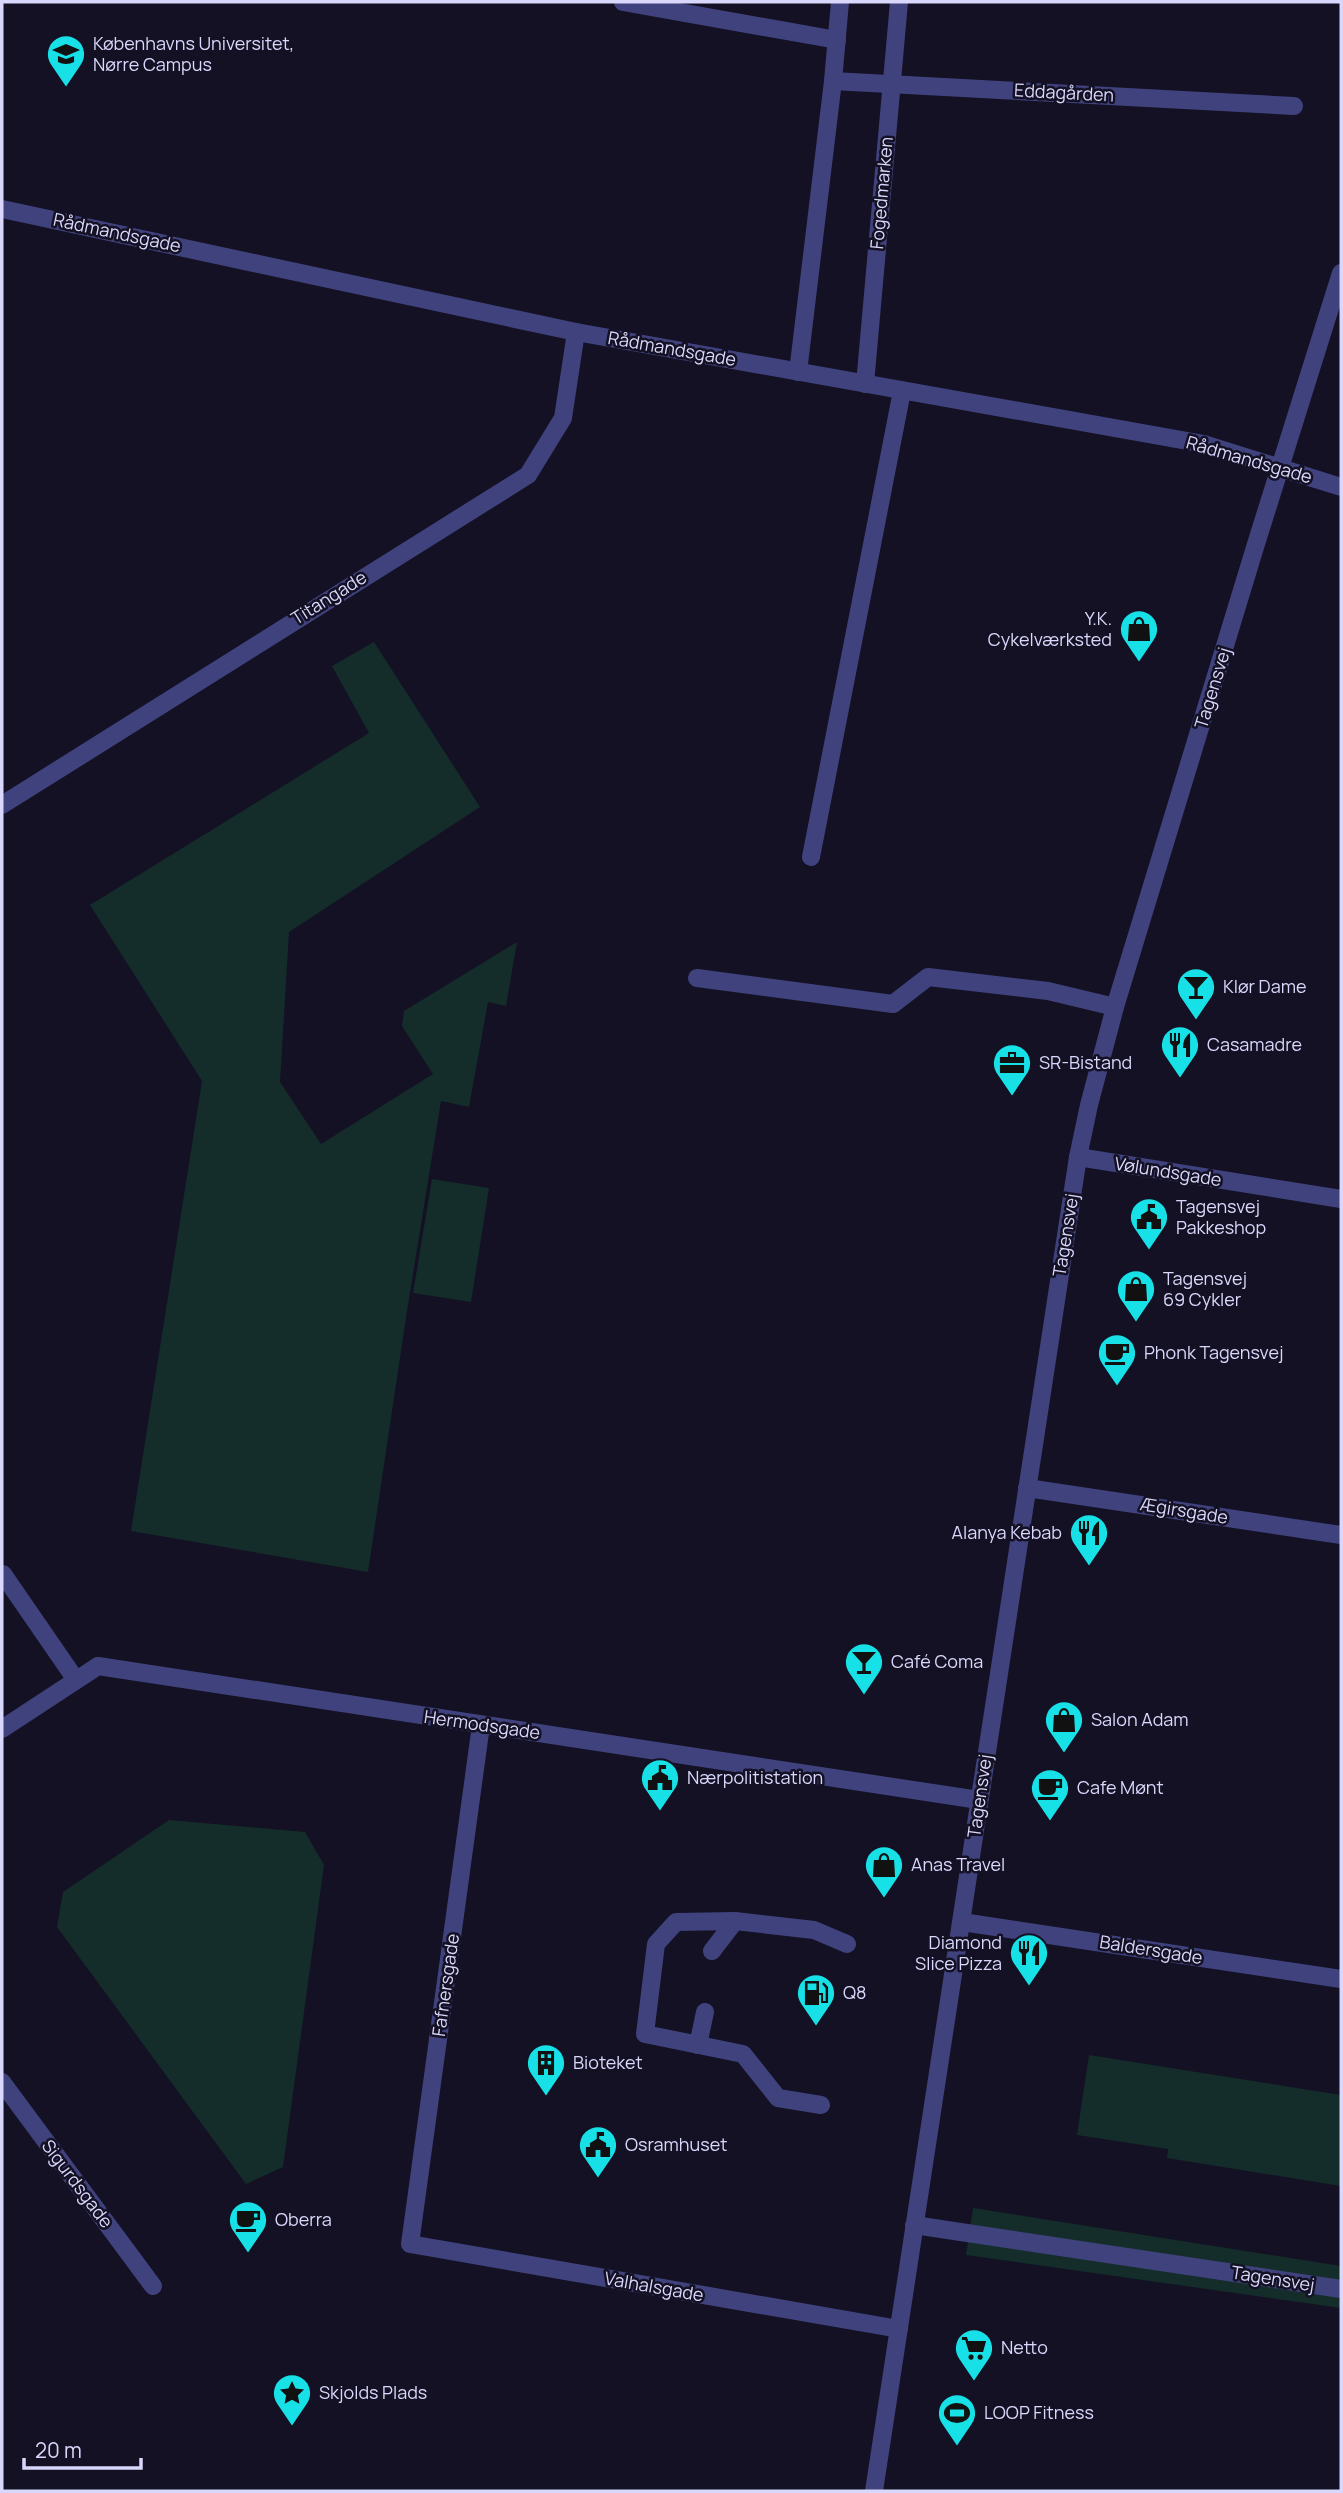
<svg xmlns="http://www.w3.org/2000/svg" width="1343" height="2493" font-family="Manrope,sans-serif">
  <rect width="100%" height="100%" fill="#131123"/>
  <g fill="#142d2a">
    <polygon points="374,642 480,807 289,932 280,1082 321,1144 433,1074 402,1026 404,1011 517,942 506,1006 488,1002 469,1107 441,1101 407,1311 368,1572 131,1531 202,1081 90,905 369,733 332,666"/>
    <polygon points="432,1179 489,1188 471,1302 413,1293"/>
    <polygon points="169,1820 305,1832 324,1865 283,2167 246,2184 57,1927 63,1892"/>
    <polygon points="1089,2055 1341,2095 1341,2186 1167,2158 1168,2149 1077,2135"/>
    <polygon points="973,2208 1341,2266 1341,2308 966,2255"/>
  </g>
  <g fill="none" stroke-linecap="round" stroke-linejoin="round">
    <g stroke="#40427e" stroke-width="18">
      <polyline points="811,857 902,391"/>
      <polyline points="697,978 893,1004 928,977 1048,991 1115,1007"/>
      <polyline points="3,1574 76,1680"/>
      <polyline points="712,1951 735,1921"/>
      <polyline points="698,2045 705,2012"/>
      <polyline points="821,2105 778,2098 743,2054 645,2034 656,1944 676,1922 735,1921 814,1930 847,1944"/>
    </g>
    <g stroke="#40427e" stroke-width="18">
      <polyline points="623,2 837,40"/>
      <polyline points="833,81 1294,106"/>
      <polyline points="2,209 576,332 1204,444 1341,487"/>
      <polyline points="798,372 833,81 840,2"/>
      <polyline points="865,384 899,2"/>
      <polyline points="2,805 528,475 563,418 576,332"/>
      <polyline points="1078,1157 1341,1199"/>
      <polyline points="1027,1488 1341,1535"/>
      <polyline points="481,1725 410,2244 899,2329"/>
      <polyline points="2,1729 98,1666 979,1800"/>
      <polyline points="962,1922 1341,1979"/>
      <polyline points="2,2082 153,2286"/>
      <polyline points="914,2225 1341,2289"/>
    </g>
    <polyline stroke="#40427e" stroke-width="18" points="874,2491 1078,1157 1089,1105 1115,1007 1256,544 1341,273"/>
  </g>
  <defs>
    <g id="university-pin" transform="scale(2.0125)"><path d="M0 17L-7.5 6A9.5 9.5 0 1 1 7.5 6Z" fill="#17e0e7" stroke="#131123"/><path d="M0-5L7-2L0 1L-7-2ZM-4 1L0 2.5L4 1V4Q0 6-4 4Z" fill="#111"/></g>
    <g id="shop-pin" transform="scale(2.0125)"><path d="M0 17L-7.5 6A9.5 9.5 0 1 1 7.5 6Z" fill="#17e0e7" stroke="#131123"/><path d="M-5-2.5h2.3a2.7 3.5 0 0 1 5.4 0H5L5.5 6h-11ZM-1.5-2.5h3a1.5 2.3 0 0 0-3 0Z" fill="#111"/></g>
    <g id="bar-pin" transform="scale(2.0125)"><path d="M0 17L-7.5 6A9.5 9.5 0 1 1 7.5 6Z" fill="#17e0e7" stroke="#131123"/><path d="M-6-5H6L.8 .8V4.5H3.5V6h-7V4.5H-.8V.8Z" fill="#111"/></g>
    <g id="restaurant-pin" transform="scale(2.0125)"><path d="M0 17L-7.5 6A9.5 9.5 0 1 1 7.5 6Z" fill="#17e0e7" stroke="#131123"/><path d="M-5-6h1v4h1v-4h1v4h1v-4h1v5L-1.5 .5V6h-2V.5L-5-1ZM5-6V6H3V1.5H1.5Q1.5-4 5-6Z" fill="#111"/></g>
    <g id="office-pin" transform="scale(2.0125)"><path d="M0 17L-7.5 6A9.5 9.5 0 1 1 7.5 6Z" fill="#17e0e7" stroke="#131123"/><path d="M-6-3h4V-5.5h4V-3h4V5H-6ZM-1-4.5V-3h2v-1.5ZM-6 0V1H6V0Z" fill="#111"/></g>
    <g id="civic-pin" transform="scale(2.0125)"><path d="M0 17L-7.5 6A9.5 9.5 0 1 1 7.5 6Z" fill="#17e0e7" stroke="#131123"/><path d="M-.6-6.5H3V-4.5H.6V-3L4-1V1h2V6H-6V1h2V-1L-.6-3ZM-1.2 2.5V6h2.4V2.5Z" fill="#111"/></g>
    <g id="cafe-pin" transform="scale(2.0125)"><path d="M0 17L-7.5 6A9.5 9.5 0 1 1 7.5 6Z" fill="#17e0e7" stroke="#131123"/><path d="M-5.5-4.5H6V0H3Q3 3.5 0 3.5H-2.5Q-5.5 3.5-5.5 0ZM3-3.2v2h1.7v-2ZM-6 4.5H4V6H-6Z" fill="#111"/></g>
    <g id="fuel-pin" transform="scale(2.0125)"><path d="M0 17L-7.5 6A9.5 9.5 0 1 1 7.5 6Z" fill="#17e0e7" stroke="#131123"/><path d="M-5.5-6h7V0h2V4h1.3V-2.5L3-4.5l.8-.8L6-3V5H2.5V1h-1V6h-7ZM-4.2-4.7v3.2H.2V-4.7Z" fill="#111"/></g>
    <g id="building-pin" transform="scale(2.0125)"><path d="M0 17L-7.5 6A9.5 9.5 0 1 1 7.5 6Z" fill="#17e0e7" stroke="#131123"/><path d="M-4-6H4V6H1V3H-1V6H-4ZM-2.5-4.3h1.7v1.8h-1.7ZM.8-4.3h1.7v1.8H.8ZM-2.5-1h1.7V.8h-1.7ZM.8-1h1.7V.8H.8Z" fill="#111"/></g>
    <g id="supermarket-pin" transform="scale(2.0125)"><path d="M0 17L-7.5 6A9.5 9.5 0 1 1 7.5 6Z" fill="#17e0e7" stroke="#131123"/><path d="M-6-5.5h2.5l.6 2H6L4.5 2H-2.5L-4.4-4H-6ZM-1.5 3.2a1.3 1.3 0 1 0 .1 0ZM3 3.2a1.3 1.3 0 1 0 .1 0Z" fill="#111"/></g>
    <g id="sight-pin" transform="scale(2.0125)"><path d="M0 17L-7.5 6A9.5 9.5 0 1 1 7.5 6Z" fill="#17e0e7" stroke="#131123"/><path d="M0-6L1.8-2.2L6-1.7L2.9 1.2L3.7 5.4L0 3.3L-3.7 5.4L-2.9 1.2L-6-1.7L-1.8-2.2Z" fill="#111"/></g>
    <g id="stadium-pin" transform="scale(2.0125)"><path d="M0 17L-7.5 6A9.5 9.5 0 1 1 7.5 6Z" fill="#17e0e7" stroke="#131123"/><path d="M0-5a6.5 5 0 1 0 0 10a6.5 5 0 1 0 0-10ZM-3.5-1.8h7v3.6h-7Z" fill="#111"/></g>
  </defs>
  <g fill-rule="evenodd">
    <use href="#university-pin" x="66" y="54"/>
    <use href="#shop-pin" x="1139" y="629"/>
    <use href="#bar-pin" x="1196" y="987"/>
    <use href="#restaurant-pin" x="1180" y="1045"/>
    <use href="#office-pin" x="1012" y="1063"/>
    <use href="#civic-pin" x="1149" y="1217"/>
    <use href="#shop-pin" x="1136" y="1289"/>
    <use href="#cafe-pin" x="1117" y="1353"/>
    <use href="#restaurant-pin" x="1089" y="1533"/>
    <use href="#bar-pin" x="864" y="1662"/>
    <use href="#shop-pin" x="1064" y="1720"/>
    <use href="#civic-pin" x="660" y="1778"/>
    <use href="#cafe-pin" x="1050" y="1788"/>
    <use href="#shop-pin" x="884" y="1865"/>
    <use href="#restaurant-pin" x="1029" y="1953"/>
    <use href="#fuel-pin" x="816" y="1993"/>
    <use href="#building-pin" x="546" y="2063"/>
    <use href="#civic-pin" x="598" y="2145"/>
    <use href="#cafe-pin" x="248" y="2220"/>
    <use href="#supermarket-pin" x="974" y="2348"/>
    <use href="#sight-pin" x="292" y="2393"/>
    <use href="#stadium-pin" x="957" y="2413"/>
  </g>
  <g text-anchor="middle" stroke-width="5" stroke-linejoin="round" paint-order="stroke">
    <g font-size="18" fill="#d9d7fb" stroke="#131123" text-anchor="start">
      <text x="93" y="50">Københavns Universitet,<tspan x="93" dy="21">Nørre Campus</tspan></text>
      <text x="1112" y="625" text-anchor="end">Y.K.<tspan x="1112" dy="21">Cykelværksted</tspan></text>
      <text x="1223" y="993">Klør Dame</text>
      <text x="1207" y="1051">Casamadre</text>
      <text x="1039" y="1069">SR-Bistand</text>
      <text x="1176" y="1213">Tagensvej<tspan x="1176" dy="21">Pakkeshop</tspan></text>
      <text x="1163" y="1285">Tagensvej<tspan x="1163" dy="21">69 Cykler</tspan></text>
      <text x="1144" y="1359">Phonk Tagensvej</text>
      <text x="1062" y="1539" text-anchor="end">Alanya Kebab</text>
      <text x="891" y="1668">Café Coma</text>
      <text x="1091" y="1726">Salon Adam</text>
      <text x="687" y="1784">Nærpolitistation</text>
      <text x="1077" y="1794">Cafe Mønt</text>
      <text x="911" y="1871">Anas Travel</text>
      <text x="1002" y="1949" text-anchor="end">Diamond<tspan x="1002" dy="21">Slice Pizza</tspan></text>
      <text x="843" y="1999">Q8</text>
      <text x="573" y="2069">Bioteket</text>
      <text x="625" y="2151">Osramhuset</text>
      <text x="275" y="2226">Oberra</text>
      <text x="1001" y="2354">Netto</text>
      <text x="319" y="2399">Skjolds Plads</text>
      <text x="984" y="2419">LOOP Fitness</text>
    </g>
    <g font-size="18" fill="#d9d7fb" stroke="#131123">
      <text transform="translate(1064 93) rotate(3)" y="6">Eddagården</text>
      <text transform="translate(882 193) rotate(-85)" y="6">Fogedmarken</text>
      <text transform="translate(117 233) rotate(12)" y="6">Rådmandsgade</text>
      <text transform="translate(672 349) rotate(10)" y="6">Rådmandsgade</text>
      <text transform="translate(1249 460) rotate(16)" y="6">Rådmandsgade</text>
      <text transform="translate(329 598) rotate(-32)" y="6">Titangade</text>
      <text transform="translate(1213 688) rotate(-73)" y="6">Tagensvej</text>
      <text transform="translate(1168 1172) rotate(9)" y="6">Vølundsgade</text>
      <text transform="translate(1066 1235) rotate(-81)" y="6">Tagensvej</text>
      <text transform="translate(1184 1511) rotate(9)" y="6">Ægirsgade</text>
      <text transform="translate(482 1725) rotate(8)" y="6">Hermodsgade</text>
      <text transform="translate(980 1796) rotate(-82)" y="6">Tagensvej</text>
      <text transform="translate(1151 1950) rotate(9)" y="6">Baldersgade</text>
      <text transform="translate(446 1985) rotate(-82)" y="6">Fafnersgade</text>
      <text transform="translate(77 2184) rotate(53)" y="6">Sigurdsgade</text>
      <text transform="translate(1273 2279) rotate(9)" y="6">Tagensvej</text>
      <text transform="translate(654 2287) rotate(10)" y="6">Valhalsgade</text>
    </g>
  </g>
  <rect width="1343" height="2493" fill="none" stroke="#d9d7fb" stroke-width="7"/>
  <path d="M24 2458v10h117v-10" fill="none" stroke="#d9d7fb" stroke-width="3.5"/>
  <text x="35" y="2458" font-size="21" fill="#d9d7fb" stroke="#131123" stroke-width="5" paint-order="stroke">20 m</text>
</svg>
